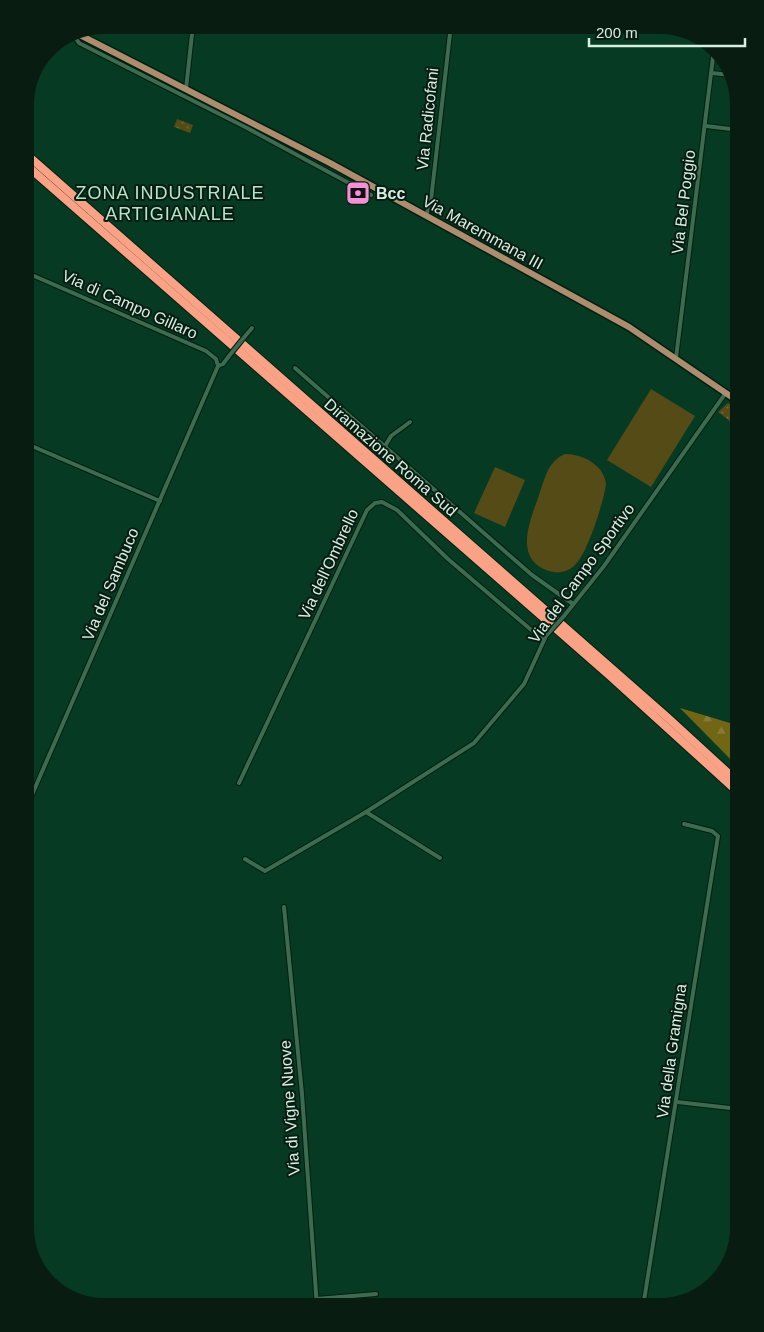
<svg xmlns="http://www.w3.org/2000/svg" width="764" height="1332" font-family="Helvetica,sans-serif">
  <defs>
    <pattern id="grass-dots" width="8" height="8" patternUnits="userSpaceOnUse" patternTransform="scale(1.25)"><rect width="8" height="8" fill="#554b17"/><path d="M2 2h.1M6 6h.1" fill="none" stroke="#6d6538" stroke-width="1.8" stroke-linecap="round"/></pattern>
    <pattern id="forest-firs" width="22" height="20" patternUnits="userSpaceOnUse" patternTransform="scale(1.25)"><rect width="22" height="20" fill="#726514"/><path d="M5 1l3.5 6h-7zM16 11l3.5 6h-7z" fill="#857b36"/></pattern>
  </defs>
  <rect width="100%" height="100%" fill="#063a23"/>
  <g fill="url(#grass-dots)">
    <polygon points="177,119 193,125 190,133 174,127"/>
    <polygon points="728,403 739,410 739,428 718,412"/>
  </g>
  <polygon fill="url(#forest-firs)" points="680,708 730,723 739,723 739,768"/>
  <g fill="#554b17">
    <polygon points="651,389 695,416 651,487 607,460"/>
    <path d="M 565,454 C 583,454 604,465 606,484 C 604,501 587,555 574,566 C 567,572 558,574 549,571 C 512,559 531,519 539,495 C 545,478 548,461 565,454 Z"/>
    <polygon points="495,467 525,480 505,527 474,513"/>
  </g>
  <g fill="none" stroke-linecap="round" stroke-linejoin="round">
    <g stroke="#001f0e" stroke-width="6">
      <g id="street">
        <polyline points="75,37 79,43 247,128 371,195"/>
        <polyline points="711,73 732,75"/>
        <polyline points="186,89 193,25"/>
        <polyline points="706,126 739,130"/>
        <polyline points="426,216 431,200 451,25"/>
        <polyline points="25,272 206,351 216,359 218,366"/>
        <polyline points="246,335 252,328"/>
        <polyline points="676,358 714,49"/>
        <polyline points="218,366 223,364 229,356"/>
        <polyline points="295,368 532,575 573,604"/>
        <polyline points="385,446 391,436 410,422"/>
        <polyline points="34,447 160,501"/>
        <polyline points="564,616 604,566 725,394"/>
        <polyline points="239,783 367,510 375,503 382,502 397,510 448,559 543,640"/>
        <polyline points="25,811 218,366"/>
        <polyline points="366,812 440,858"/>
        <polyline points="245,859 265,871 366,812 474,743 524,684 546,636"/>
        <polyline points="284,907 302,1094 317,1307"/>
        <polyline points="677,1102 739,1109"/>
        <polyline points="316,1299 376,1294"/>
        <polyline points="643,1307 718,836 712,831 684,824"/>
      </g>
    </g>
    <g stroke="#001f0e" stroke-width="9">
      <polyline id="primary" points="80,35 330,163 629,327 739,402"/>
    </g>
    <g stroke="#001f0e" stroke-width="10">
      <g id="highway">
        <polyline points="25,153 667,717 739,783"/>
        <polyline points="25,164 610,676 739,793"/>
      </g>
    </g>
    <use href="#street" stroke="#3c6b51" stroke-width="4"/>
    <use href="#primary" stroke="#ad8c70" stroke-width="6"/>
    <use href="#highway" stroke="#f9a285" stroke-width="8"/>
    <g stroke="#001f0e" stroke-width="6" stroke-linecap="butt">
      <g id="street-bridge">
        <polyline points="229,356 246,335"/>
        <polyline points="546,636 564,616"/>
      </g>
    </g>
    <use href="#street-bridge" stroke="#3c6b51" stroke-width="4"/>
  </g>
  <defs>
    <g id="bank-square" transform="scale(1.25)"><rect x="-9" y="-9" width="18" height="18" rx="4" fill="#f391d6" stroke="#091c12"/><path d="M-6-4H6V4H-6ZM0-2.3a2.3 2.3 0 1 0 0 4.6a2.3 2.3 0 1 0 0-4.6Z" fill="#111"/></g>
  </defs>
  <g fill-rule="evenodd">
    <use href="#bank-square" x="358" y="193"/>
  </g>
  <g text-anchor="middle" stroke-width="4" stroke-linejoin="round" paint-order="stroke">
    <g font-size="16" fill="#d6efe0" stroke="#091c12">
      <text transform="translate(427 119) rotate(-84)" y="6">Via Radicofani</text>
      <text transform="translate(683 202) rotate(-83)" y="6">Via Bel Poggio</text>
      <text transform="translate(483 232) rotate(29)" y="6">Via Maremmana III</text>
      <text transform="translate(130 304) rotate(24)" y="6">Via di Campo Gillaro</text>
      <text transform="translate(391 457) rotate(41)" y="6">Diramazione Roma Sud</text>
      <text transform="translate(328 564) rotate(-65)" y="6">Via dell'Ombrello</text>
      <text transform="translate(581 573) rotate(-54)" y="6">Via del Campo Sportivo</text>
      <text transform="translate(110 584) rotate(-67)" y="6">Via del Sambuco</text>
      <text transform="translate(671 1051) rotate(-82)" y="6">Via della Gramigna</text>
      <text transform="translate(289 1108) rotate(-94)" y="6">Via di Vigne Nuove</text>
    </g>
    <g font-size="16" font-weight="bold" fill="#d6efe0" stroke="#091c12" text-anchor="start">
      <text x="376" y="199">Bcc</text>
    </g>
    <g font-size="18" letter-spacing="1" fill="#b3e6c8" stroke="#091c12">
      <text x="170" y="199">ZONA INDUSTRIALE<tspan x="170" dy="21">ARTIGIANALE</tspan></text>
    </g>
  </g>
  <path d="M0 0H764V1332H0ZM104 34H660A70 70 0 0 1 730 104V1228A70 70 0 0 1 660 1298H104A70 70 0 0 1 34 1228V104A70 70 0 0 1 104 34Z" fill="#091c12" fill-rule="evenodd"/>
  <path d="M589 38v8h156v-8" fill="none" stroke="#d6efe0" stroke-width="2.5"/>
  <text x="596" y="38" font-size="15" fill="#d6efe0" stroke="#091c12" stroke-width="4" paint-order="stroke">200 m</text>
</svg>
